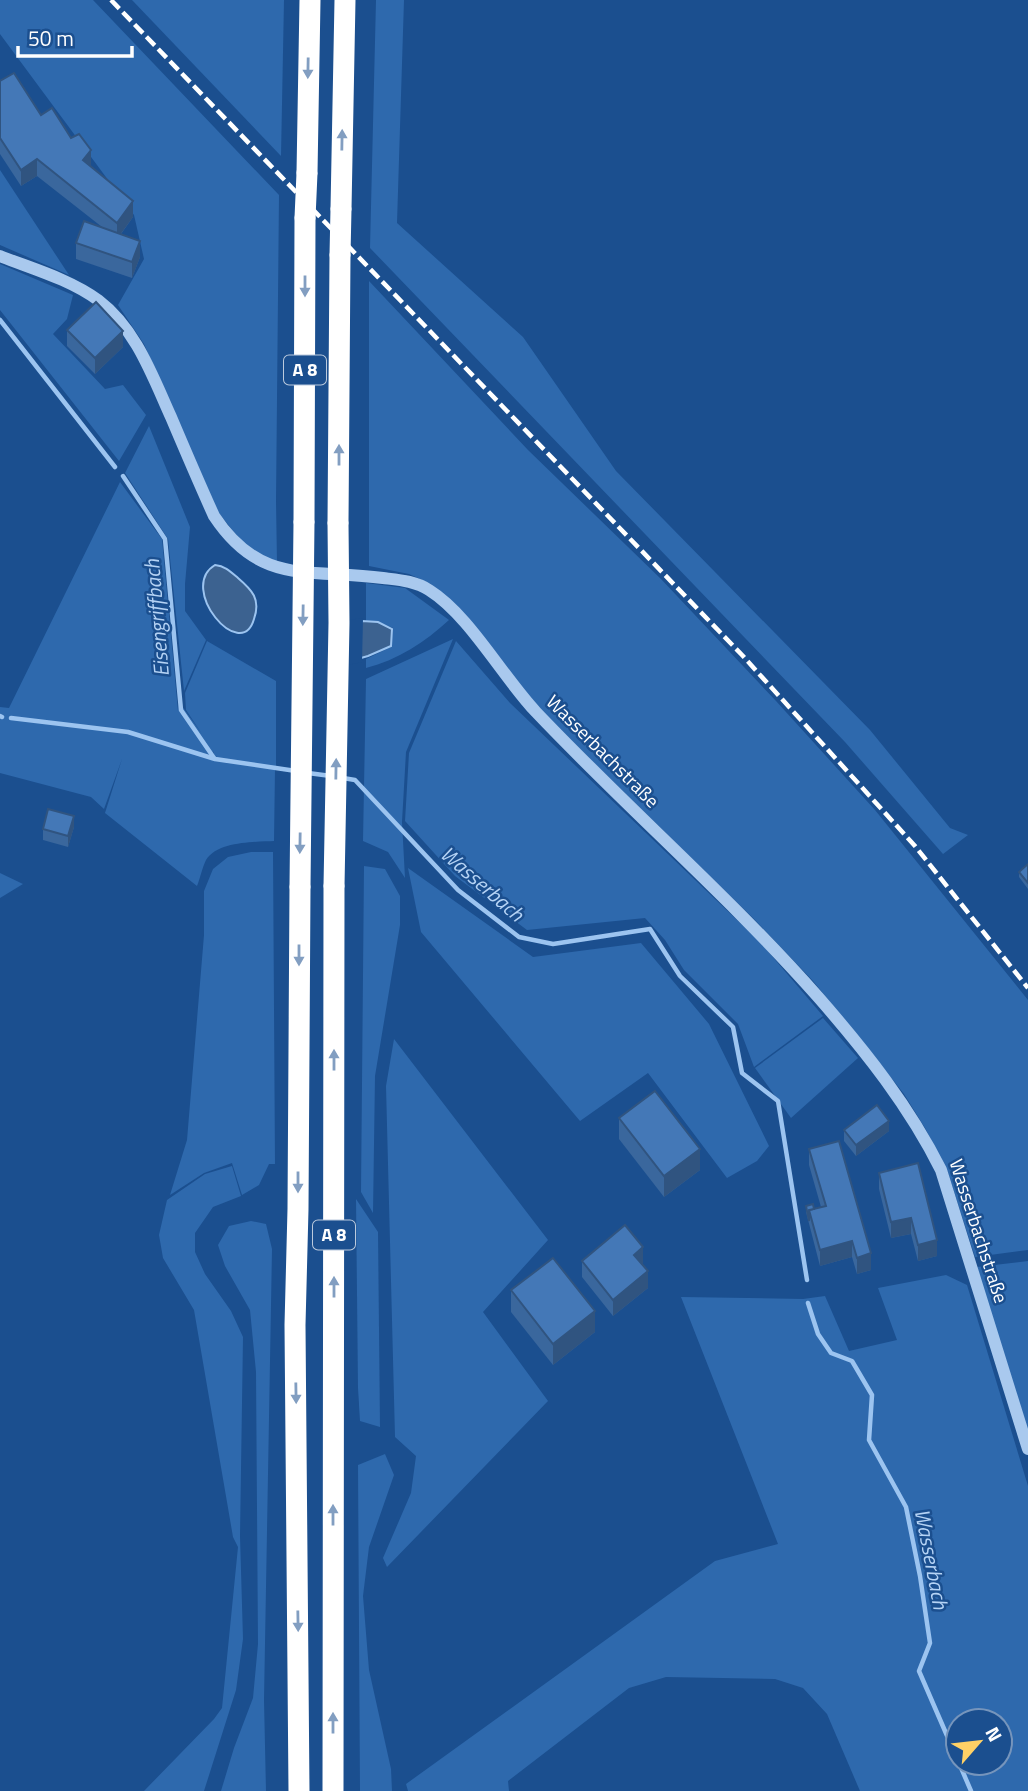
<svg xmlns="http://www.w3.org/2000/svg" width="1028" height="1791" font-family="'Titillium Web',sans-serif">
  <rect width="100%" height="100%" fill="#1b4f8f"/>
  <g fill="#2e69ad" fill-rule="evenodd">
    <polygon points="0,0 93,0 279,195 276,501 277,563 249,551 218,512 144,344 118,305 144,259 134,215 0,34"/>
    <polygon points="132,0 284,0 281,156"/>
    <polygon points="376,0 404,0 397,223 523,337 616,471 870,730 950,828 968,835 943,854 845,742 370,248"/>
    <polygon points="0,170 69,275 0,245"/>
    <polygon points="0,264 73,295 67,319 53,334 105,389 123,385 146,415 119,461 0,310"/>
    <polygon points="369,281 528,450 661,579 776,701 875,810 1028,1000 1028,1250 975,1257 948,1173 925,1128 904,1094 863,1042 813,981 753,918 556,726 431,584 409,574 369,566"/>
    <polygon points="149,426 190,527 185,584 185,611 206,640 184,691 168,539 125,473"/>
    <path d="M 120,482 L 162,539 L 178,711 L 179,702 L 202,734 L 186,710 L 185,693 L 207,641 L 276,681 L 276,767 L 215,758 L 213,751 L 212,759 L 275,769 L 274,841 C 255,842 218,841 206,860 C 202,868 200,879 197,886 L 105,813 L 122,759 L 104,809 L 91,797 L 0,773 L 0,707 L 9,708 Z"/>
    <path d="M 366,583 L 405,588 L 449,620 C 425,642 398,660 366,668 L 366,659 L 391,647 L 393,628 L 379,622 L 366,621 Z"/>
    <polygon points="453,639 406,752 402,822 405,878 388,852 363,841 366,679"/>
    <polygon points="456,641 510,703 760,942 823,1016 754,1067 738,1024 684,970 665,940 645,918 527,930 455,876 405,821 409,753"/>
    <polygon points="251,852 273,852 275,1164 269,1164 259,1185 242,1195 232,1163 204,1173 170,1195 187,1140 204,935 204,891 213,869 228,857"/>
    <polygon points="364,866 385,869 400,896 400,925 375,1076 373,1213 361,1192"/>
    <polygon points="408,868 533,957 641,943 709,1024 769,1146 757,1161 727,1178 648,1073 580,1121 421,932"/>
    <polygon points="0,873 23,884 0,898"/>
    <polygon points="823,1018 858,1058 791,1118 755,1068"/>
    <polygon points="394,1039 548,1240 483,1312 548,1401 387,1567 383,1558 411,1493 416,1456 395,1437 386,1086"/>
    <polygon points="232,1166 241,1196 213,1207 195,1233 195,1252 205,1274 231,1311 243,1337 240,1536 243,1639 236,1690 204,1791 144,1791 214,1719 222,1708 238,1547 233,1537 194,1310 163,1258 159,1235 167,1200 205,1174"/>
    <polygon points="356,1199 378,1232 380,1427 360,1421 358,1388"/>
    <polygon points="251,1221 266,1224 272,1249 264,1700 266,1791 221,1791 234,1748 253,1698 258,1644 256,1372 250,1310 225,1266 218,1245 229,1226"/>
    <polygon points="1028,1261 1028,1438 977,1267"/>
    <path d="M 946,1275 L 967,1285 L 1028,1486 L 1028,1791 L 860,1791 L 827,1714 L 803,1688 L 775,1679 L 666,1677 L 629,1688 L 508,1781 L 509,1791 L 408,1791 L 406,1784 L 715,1561 L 778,1544 L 681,1297 L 803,1299 L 825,1296 L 849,1351 L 897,1340 L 878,1288 ZM 958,1721 L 1000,1721 L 1000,1763 L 958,1763 Z"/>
    <polygon points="385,1454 394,1475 369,1547 363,1596 369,1670 391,1769 392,1791 360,1791 358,1465"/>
  </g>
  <g fill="#3c6290" stroke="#9cc4f0" stroke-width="2">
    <path d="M 215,565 C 225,566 230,571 238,578 C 252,590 261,599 254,619 C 241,664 177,588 215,565 Z"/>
    <polygon points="362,621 378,622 392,629 391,646 368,656 347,662"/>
  </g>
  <polygon fill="#1b4f8f" points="363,618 362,662 348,665 331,664 321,655 323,631 341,621"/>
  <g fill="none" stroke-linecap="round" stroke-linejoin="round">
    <g stroke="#9cc4f0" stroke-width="4.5">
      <polyline points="0,320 115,467"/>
      <polyline points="123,476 165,539 181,710 214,758"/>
      <polyline points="0,716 2,717"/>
      <polyline points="11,718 128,732 215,759 296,771"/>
      <polyline points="308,773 331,776"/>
      <polyline points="343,778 355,780 458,890 519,937 553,944 650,929 680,976 733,1027 742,1073 778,1101 807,1280"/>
      <polyline points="808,1303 818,1334 831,1353 852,1361 872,1395 869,1440 906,1507 920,1576 930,1643 919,1671 958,1761"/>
      <polyline points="959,1763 971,1791"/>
    </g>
    <path stroke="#a9c9ee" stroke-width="12" d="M 0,256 C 33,269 69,279 98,300 C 136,329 152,375 171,417 C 185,450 199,483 214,516 C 261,587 310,568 383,578 C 399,580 415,581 429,590 C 469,615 502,676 536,712 C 629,810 730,897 819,998 C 866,1052 909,1106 941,1170 L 1028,1449"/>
    <g stroke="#fff" stroke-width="21">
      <polyline points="307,173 310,0"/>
      <polyline points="341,209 345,0"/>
      <polyline points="304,522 305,218"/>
      <polyline points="338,523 340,255"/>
      <polyline points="299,1791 295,1325 298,1209 300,887"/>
      <polyline points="333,1791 334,886"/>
    </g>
    <polyline stroke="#fff" stroke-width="4.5" stroke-dasharray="12 5" stroke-linecap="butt" points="111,0 742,655 915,846 1028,988"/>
    <g stroke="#fff" stroke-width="21">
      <polyline points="305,218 307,173"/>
      <polyline points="340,255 341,209"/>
      <polyline points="334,886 339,623 338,523"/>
      <polyline points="300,887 304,522"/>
    </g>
  </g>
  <g fill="#3a679d">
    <polygon points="0,81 41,115 71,138 91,166 133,217 121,234 140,257 132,278 76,259 76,243 102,227 37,176 21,186 0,154"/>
    <polygon points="67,330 123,347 95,374 67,346"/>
    <polygon points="74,827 68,847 43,840 43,829"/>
    <polygon points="1028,864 1028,889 1019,877 1019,872"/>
    <polygon points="619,1118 700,1170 664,1197 619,1139"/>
    <polygon points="844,1130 889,1131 856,1156 844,1141"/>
    <polygon points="809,1149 871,1270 857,1274 852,1257 820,1266 806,1212 806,1206 814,1209 821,1207 809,1165"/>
    <polygon points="879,1173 937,1256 918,1261 911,1234 891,1238 879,1189"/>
    <polygon points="582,1261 643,1263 642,1264 648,1288 613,1316 582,1277"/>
    <polygon points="511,1290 595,1332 553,1365 511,1312"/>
  </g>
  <g fill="#305480">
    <polygon points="91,150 91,166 83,160"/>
    <polygon points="37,159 37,176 21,186 21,170"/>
    <polygon points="133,201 133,217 117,239 117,223"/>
    <polygon points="140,241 140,257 132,278 132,262"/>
    <polygon points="123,331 123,347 95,374 95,358"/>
    <polygon points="74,816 74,827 68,847 68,836"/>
    <polygon points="889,1121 889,1131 856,1156 856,1145"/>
    <polygon points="700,1149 700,1170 664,1197 664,1176"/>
    <polygon points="911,1218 911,1234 891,1238 891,1222"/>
    <polygon points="937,1240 937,1256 918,1261 918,1245"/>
    <polygon points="852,1241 852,1257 820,1266 820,1250"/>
    <polygon points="643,1247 643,1263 634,1271 634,1255"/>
    <polygon points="871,1253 871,1270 857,1274 857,1258"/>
    <polygon points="648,1271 648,1288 613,1316 613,1300"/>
    <polygon points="595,1311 595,1332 553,1365 553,1344"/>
  </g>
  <g fill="#4478b7" stroke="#305480" stroke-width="2">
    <polygon points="14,73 41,115 52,108 71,138 79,134 91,150 83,160 133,201 117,223 37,159 21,170 0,138 0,81"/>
    <polygon points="84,221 140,241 132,262 76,243"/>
    <polygon points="96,302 123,331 95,358 67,330"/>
    <polygon points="48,809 74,816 68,836 43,829"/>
    <polygon points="1028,864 1028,883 1019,872"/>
    <polygon points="655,1091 700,1149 664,1176 619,1118"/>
    <polygon points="877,1105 889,1121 856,1145 844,1130"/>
    <polygon points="839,1141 871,1253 857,1258 852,1241 820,1250 809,1210 826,1206 809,1149"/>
    <polygon points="918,1163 937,1240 918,1245 911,1218 891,1222 879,1173"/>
    <polygon points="813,1204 814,1209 809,1210 809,1221 806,1206"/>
    <polygon points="625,1225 643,1247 634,1255 648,1271 613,1300 582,1261"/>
    <polygon points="553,1258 595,1311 553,1344 511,1290"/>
  </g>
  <defs><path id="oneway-solid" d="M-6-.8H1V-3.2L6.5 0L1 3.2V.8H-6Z" transform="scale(1.75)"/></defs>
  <g fill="#829ec1">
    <use href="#oneway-solid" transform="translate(308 68) rotate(91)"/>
    <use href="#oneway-solid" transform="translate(342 140) rotate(-89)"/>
    <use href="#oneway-solid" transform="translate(305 286) rotate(90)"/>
    <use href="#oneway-solid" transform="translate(339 455) rotate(-90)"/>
    <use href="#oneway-solid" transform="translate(303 615) rotate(91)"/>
    <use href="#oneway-solid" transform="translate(336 769) rotate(-89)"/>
    <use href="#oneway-solid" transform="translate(300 843) rotate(91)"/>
    <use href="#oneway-solid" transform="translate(299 955) rotate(90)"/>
    <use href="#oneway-solid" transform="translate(334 1060) rotate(-90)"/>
    <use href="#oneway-solid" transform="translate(298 1182) rotate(90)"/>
    <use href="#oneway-solid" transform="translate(334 1287) rotate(-90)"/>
    <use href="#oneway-solid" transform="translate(296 1393) rotate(89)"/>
    <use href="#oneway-solid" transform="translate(333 1515) rotate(-90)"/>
    <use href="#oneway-solid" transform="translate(298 1621) rotate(89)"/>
    <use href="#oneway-solid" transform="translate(333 1723) rotate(-90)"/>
  </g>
  <g text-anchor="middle" stroke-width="5" stroke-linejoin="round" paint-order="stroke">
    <g fill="#1b4f8f" stroke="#bbcadd" stroke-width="2">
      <rect x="284" y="355.5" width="42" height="29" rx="5"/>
      <rect x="313" y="1220.5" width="42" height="29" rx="5"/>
    </g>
    <g font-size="18" font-weight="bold" fill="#fff">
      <text x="305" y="376">A 8</text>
      <text x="334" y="1241">A 8</text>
    </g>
    <g font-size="19" fill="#fff" stroke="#1b4f8f">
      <text transform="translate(603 751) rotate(45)" y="7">Wasserbachstraße</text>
      <text transform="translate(979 1231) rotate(72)" y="7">Wasserbachstraße</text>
    </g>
    <g font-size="21" font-style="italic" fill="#b5d3f5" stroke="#1b4f8f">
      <text transform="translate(157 618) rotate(-95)" y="7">Eisengriffbach</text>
      <text transform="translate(482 884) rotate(41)" y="7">Wasserbach</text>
      <text transform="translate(931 1559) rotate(79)" y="7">Wasserbach</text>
    </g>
  </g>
  <g transform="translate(979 1742) rotate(62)"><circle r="33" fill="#1b4f8f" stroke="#7695bc" stroke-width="2"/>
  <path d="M0-5L12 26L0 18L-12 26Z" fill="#ffd166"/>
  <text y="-10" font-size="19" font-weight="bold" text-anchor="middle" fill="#ffffff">N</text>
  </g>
  <path d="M18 46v10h114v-10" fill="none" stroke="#ffffff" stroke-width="3.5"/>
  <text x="28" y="46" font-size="21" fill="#ffffff" stroke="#1b4f8f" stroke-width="5" paint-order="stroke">50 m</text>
</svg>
